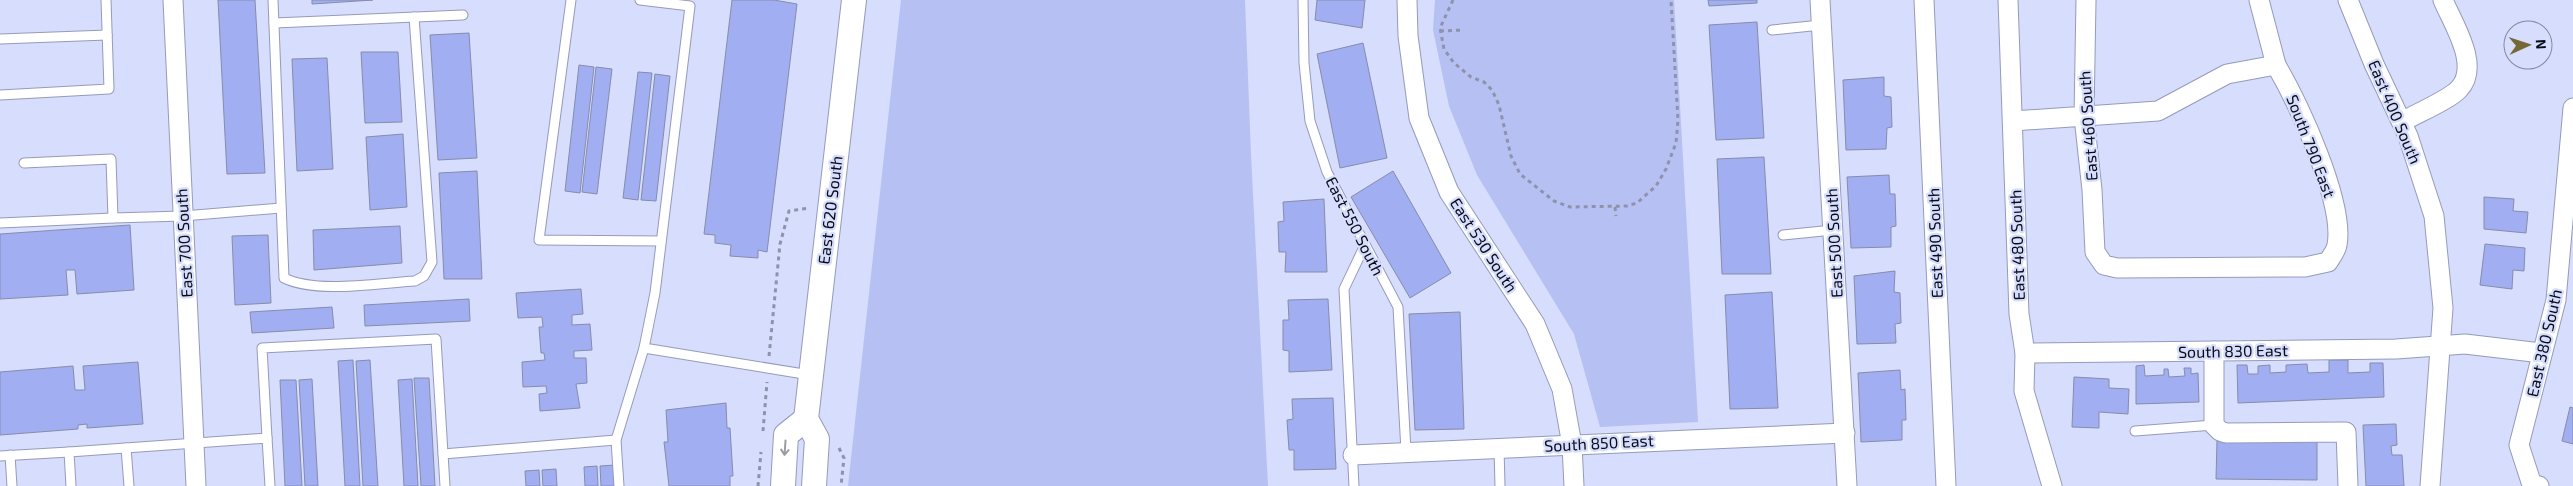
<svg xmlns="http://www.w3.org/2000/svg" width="2573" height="486" font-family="'Exo 2',sans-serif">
  <rect width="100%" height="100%" fill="#d6ddfd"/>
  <g fill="#b6c0f3">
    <polygon points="901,0 1245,0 1251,155 1268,486 848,486"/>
    <polygon points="1435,0 1674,0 1698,422 1600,427 1574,334 1477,175 1449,106 1433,30"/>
  </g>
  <g fill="#a1aef2" stroke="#868caa">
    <polygon points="218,0 255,0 265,173 227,174"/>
    <polygon points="312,0 373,0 312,4"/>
    <polygon points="732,0 774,0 797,4 767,252 758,250 758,258 730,256 731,245 715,243 715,235 704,234"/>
    <polygon points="1317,0 1365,0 1362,28 1315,20"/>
    <polygon points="1708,0 1757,0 1757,3 1709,6"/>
    <polygon points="1757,22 1764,138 1716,140 1709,25"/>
    <polygon points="469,33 477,158 438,160 430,35"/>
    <polygon points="1363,43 1387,158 1340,168 1317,54"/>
    <polygon points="361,52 398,52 402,122 365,123"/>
    <polygon points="327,58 333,169 297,171 292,59"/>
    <polygon points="579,65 594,67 580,193 565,191"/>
    <polygon points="596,67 612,69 597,194 582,192"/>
    <polygon points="638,72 652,73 638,200 623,198"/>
    <polygon points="655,74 670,76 656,201 641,200"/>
    <polygon points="1884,77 1884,96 1891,97 1892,127 1887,128 1886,149 1846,150 1843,80"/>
    <polygon points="403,134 407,207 370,210 366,137"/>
    <polygon points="1764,157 1771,274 1722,274 1717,159"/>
    <polygon points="477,171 482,279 444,279 439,173"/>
    <polygon points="1393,171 1451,273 1410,298 1351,197"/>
    <polygon points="1889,175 1890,194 1895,194 1896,226 1891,227 1891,247 1851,248 1847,177"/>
    <polygon points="2484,197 2514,199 2513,211 2528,212 2526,233 2484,229"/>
    <polygon points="1324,199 1327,272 1285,272 1286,252 1279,252 1278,222 1284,221 1283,202"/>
    <polygon points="130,225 134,290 77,294 75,270 66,270 68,295 0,299 0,234"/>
    <polygon points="400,226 402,263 314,270 313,230"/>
    <polygon points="268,235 271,303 235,305 232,236"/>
    <polygon points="2485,244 2525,248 2524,271 2513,270 2512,289 2480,285"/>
    <polygon points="1895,271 1894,292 1900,293 1901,323 1895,324 1896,343 1857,344 1854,276"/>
    <polygon points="581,289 583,314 572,315 572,325 590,324 592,350 574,351 574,358 586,358 587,383 576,384 580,408 540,411 539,394 547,393 546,386 523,387 522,362 545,360 544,353 541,353 539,327 543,327 542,317 518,318 516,293"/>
    <polygon points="1772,292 1778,408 1730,409 1725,295"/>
    <polygon points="469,299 470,321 365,326 364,305"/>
    <polygon points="1328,299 1332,370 1289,372 1289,351 1283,350 1283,320 1289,320 1288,300"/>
    <polygon points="332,307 334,328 252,333 250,312"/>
    <polygon points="1460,312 1464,429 1415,430 1409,314"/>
    <polygon points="353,360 360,486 345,486 338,361"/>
    <polygon points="370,360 378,486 363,486 356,361"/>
    <polygon points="2329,360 2348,360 2348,373 2370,372 2370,363 2383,363 2384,397 2238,403 2237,365 2247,365 2248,374 2258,374 2258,366 2270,365 2270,373 2286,372 2286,365 2307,364 2308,373 2329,372"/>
    <polygon points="138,362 143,424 87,428 87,424 78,425 78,429 0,435 0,372 73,366 75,390 85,390 83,366"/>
    <polygon points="2144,365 2145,376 2164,375 2164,369 2168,369 2169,377 2185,376 2184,368 2191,368 2191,374 2198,373 2199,402 2136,404 2136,366"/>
    <polygon points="1900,370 1901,390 1905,389 1906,420 1902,420 1902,440 1861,442 1858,373"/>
    <polygon points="2074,377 2109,379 2109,388 2129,389 2128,414 2099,412 2099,428 2072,427"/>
    <polygon points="414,378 429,378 435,486 421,486"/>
    <polygon points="312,379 318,486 305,486 299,380"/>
    <polygon points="412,379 418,486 404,486 398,380"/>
    <polygon points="280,380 296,380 302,486 285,486"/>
    <polygon points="1333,398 1336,469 1294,470 1294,450 1289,450 1287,420 1293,419 1292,399"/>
    <polygon points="726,403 727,428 730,428 733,476 730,476 730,486 669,486 664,442 668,442 666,410"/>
    <polygon points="2570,407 2573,408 2573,444 2562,441"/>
    <polygon points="2396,424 2397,445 2391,446 2392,455 2402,455 2404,486 2366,486 2363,425"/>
    <polygon points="2217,440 2317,440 2317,480 2216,479"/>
    <polygon points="615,465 616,486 601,486 600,466"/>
    <polygon points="597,466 598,486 585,486 584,467"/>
    <polygon points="556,469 557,486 543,486 542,470"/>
    <polygon points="539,470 540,486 526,486 525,471"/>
  </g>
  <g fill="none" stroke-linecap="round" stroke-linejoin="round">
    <g stroke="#959bb9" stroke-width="11">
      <g id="service">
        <path d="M 273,0 L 284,278 C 317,294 378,283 415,281 L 424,276 L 432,262 L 414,17"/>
        <polyline points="571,0 539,240 661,241"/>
        <polyline points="640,0 690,6 655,293 644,348 810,375"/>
        <polyline points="1303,0 1304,63 1310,121 1327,172 1398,307 1406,451"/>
        <polyline points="274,23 463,15"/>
        <polyline points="1772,30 1821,25"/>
        <polyline points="0,39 107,35"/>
        <polyline points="0,95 109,89 106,0"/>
        <polyline points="24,163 111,159 113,218 183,216 281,208"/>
        <polyline points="0,223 113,218"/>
        <polyline points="1783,235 1833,230"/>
        <polyline points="2135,431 2214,425"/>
        <polyline points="267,438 262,348 436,339 445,486"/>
        <polyline points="126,448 129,486"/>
        <polyline points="1499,448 1500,486"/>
        <polyline points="443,454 616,440"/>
        <polyline points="10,455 12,486"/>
        <polyline points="0,456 69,452"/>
        <polyline points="71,486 69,452 267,438 270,486"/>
        <polyline points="619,486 616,440 644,348"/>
        <polyline points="1354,486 1344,289 1364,247"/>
      </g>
    </g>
    <g stroke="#959bb9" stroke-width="21">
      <g id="minor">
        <polyline points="173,0 196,486"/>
        <polyline points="1407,0 1408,36 1419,118 1449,192 1535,324 1562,389 1572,445 1574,486"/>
        <polyline points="1820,0 1847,486"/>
        <polyline points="1924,0 1946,486"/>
        <polyline points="2008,0 2019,314 2025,353 2024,391 2052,486"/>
        <polyline points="2259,0 2276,65"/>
        <polyline points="2348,0 2374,64 2408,136 2434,216 2443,308 2430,486"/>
        <path d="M 2013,121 L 2158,111 L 2227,74 L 2276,65 C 2298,103 2345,202 2337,245 C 2336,251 2331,257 2328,262 L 2305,267 L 2117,268 L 2104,265 L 2095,252 L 2092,190 L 2084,117 L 2086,0"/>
        <path d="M 2402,122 C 2415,114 2449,100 2459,89 C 2481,66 2453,24 2443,0"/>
        <polyline points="2214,351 2214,425 2220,431 2226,433 2346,432 2348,486"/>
        <polyline points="2025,353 2396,349 2465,344 2542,353"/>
        <polyline points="1353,455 1845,433"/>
        <polyline points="2539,486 2532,485 2519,445 2556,300 2573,108"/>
      </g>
    </g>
    <g stroke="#959bb9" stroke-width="26">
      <g id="tertiary">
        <polyline points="783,486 786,435 806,419"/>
        <polyline points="814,486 817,439 806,419 854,0"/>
      </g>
    </g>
    <g stroke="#8e93ab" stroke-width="3" stroke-dasharray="4 4" stroke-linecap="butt">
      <polyline points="1453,0 1440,28 1444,49 1454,63 1471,77 1484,82 1492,90 1499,105 1511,156 1520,174 1554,201 1570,207 1627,206 1637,203 1656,186 1666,169 1676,143 1678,120 1671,0"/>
      <polyline points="1440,31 1464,30"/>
      <polyline points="1615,207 1616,216"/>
      <polyline points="769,356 780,244 789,211 809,208"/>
      <polyline points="763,431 767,382"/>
      <polyline points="839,448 844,458 841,486"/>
      <polyline points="758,486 761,452"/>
    </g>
    <use href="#service" stroke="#fff" stroke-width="9"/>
    <use href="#minor" stroke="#fff" stroke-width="19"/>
    <use href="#tertiary" stroke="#fff" stroke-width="24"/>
  </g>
  <defs><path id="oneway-shaft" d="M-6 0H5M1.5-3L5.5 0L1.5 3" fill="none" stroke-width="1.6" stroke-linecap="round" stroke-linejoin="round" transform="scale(1.25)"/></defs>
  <use stroke="#9d9da1" href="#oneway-shaft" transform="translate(785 448) rotate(94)"/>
  <g text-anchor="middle" stroke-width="4.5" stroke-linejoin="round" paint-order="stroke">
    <g font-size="16" fill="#090b15" stroke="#d6ddfd">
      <text transform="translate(2395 112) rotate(67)" y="6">East 400 South</text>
      <text transform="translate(2088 126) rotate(-94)" y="6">East 460 South</text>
      <text transform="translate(2311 146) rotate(69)" y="6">South 790 East</text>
      <text transform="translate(830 210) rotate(-83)" y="6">East 620 South</text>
      <text transform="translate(1355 226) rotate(63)" y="6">East 550 South</text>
      <text transform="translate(184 243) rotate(-93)" y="6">East 700 South</text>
      <text transform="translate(1834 243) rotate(-93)" y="6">East 500 South</text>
      <text transform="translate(1935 243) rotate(-92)" y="6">East 490 South</text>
      <text transform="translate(1484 245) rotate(57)" y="6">East 530 South</text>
      <text transform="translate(2017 245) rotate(-92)" y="6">East 480 South</text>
      <text transform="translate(2544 343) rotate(-77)" y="6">East 380 South</text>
      <text transform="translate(2233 351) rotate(-1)" y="6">South 830 East</text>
      <text transform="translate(1599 443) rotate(-3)" y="6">South 850 East</text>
    </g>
  </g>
  <g transform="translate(2528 45) rotate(87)"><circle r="24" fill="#d6ddfd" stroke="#8489a0"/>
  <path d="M0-4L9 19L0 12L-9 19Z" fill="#756835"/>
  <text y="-8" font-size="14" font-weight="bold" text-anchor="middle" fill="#090b15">N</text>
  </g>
</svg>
